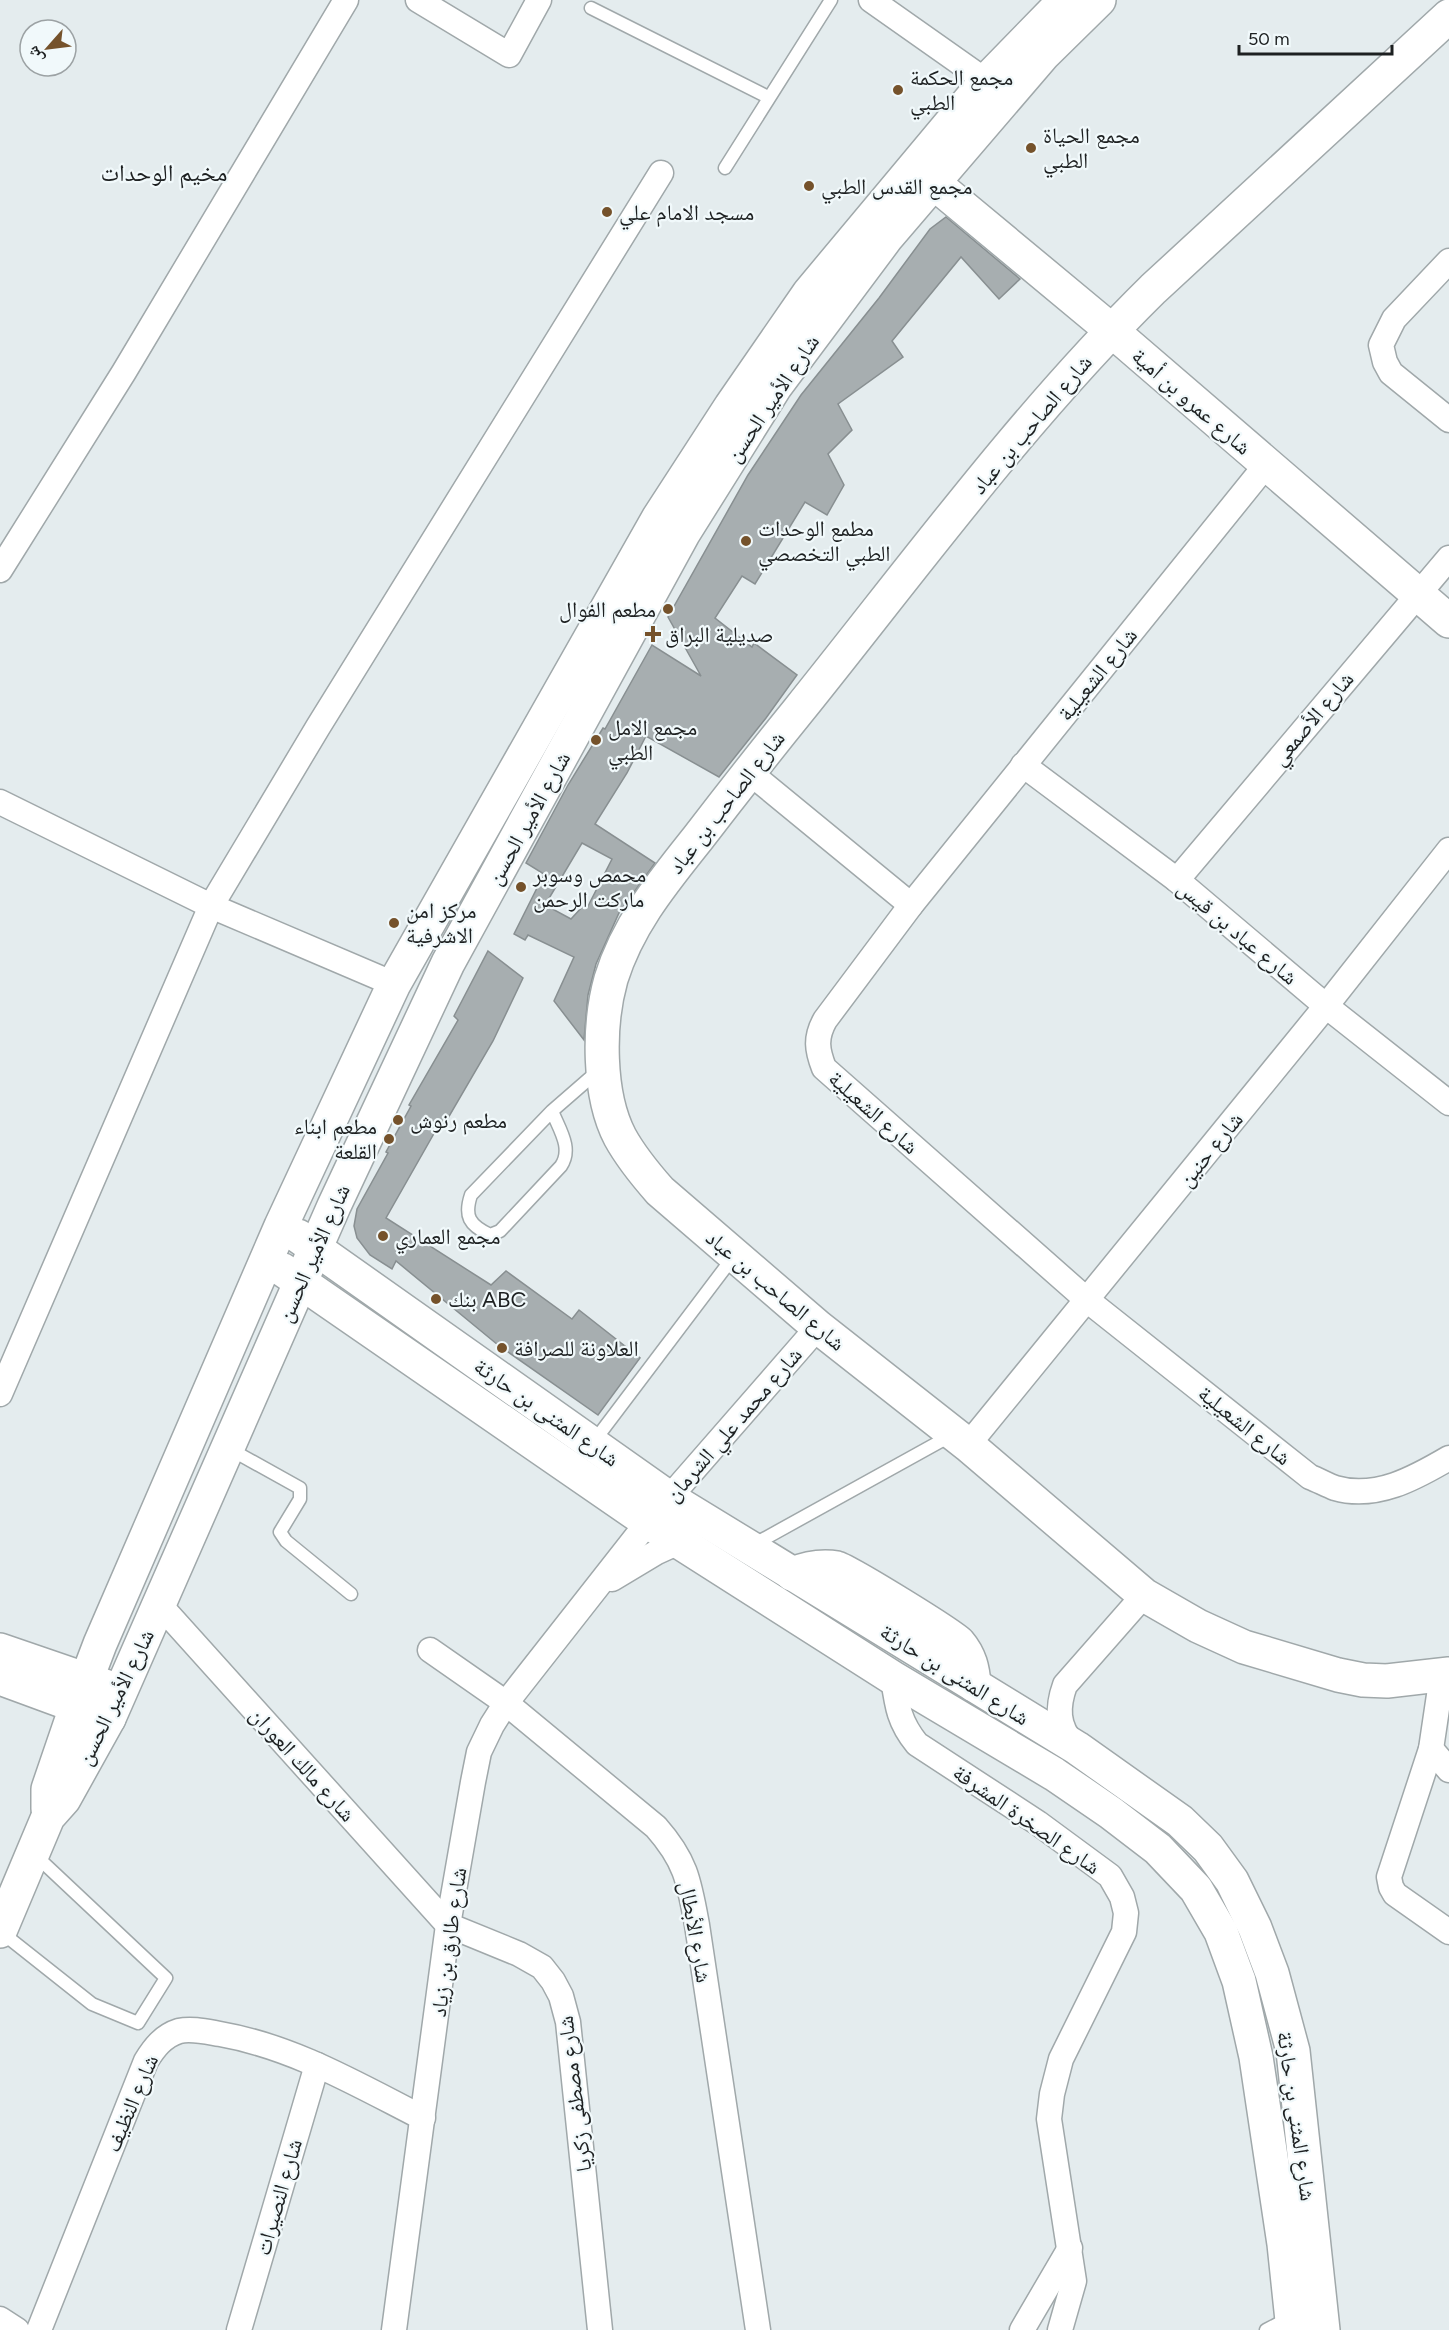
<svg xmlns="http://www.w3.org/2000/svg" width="1449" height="2330" font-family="Figtree,'Noto Naskh Arabic',sans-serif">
  <rect width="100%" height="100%" fill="#e4ecee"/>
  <g fill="#a7aeb0" stroke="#888f91" stroke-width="1.5" fill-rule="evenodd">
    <path d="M 946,217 L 1020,279 L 999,299 L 961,257 L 892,341 L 903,357 L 838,404 L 852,430 L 828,454 L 844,485 L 827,515 L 805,502 L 755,584 L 742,576 L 715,618 L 752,647 L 754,643 L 797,675 L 766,718 L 719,777 L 646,736 L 627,773 L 595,824 L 655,863 L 619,913 L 596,964 L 588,995 L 584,1040 L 554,1001 L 574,957 L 528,935 L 525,940 L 514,934 L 544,874 L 526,863 L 568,785 L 603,728 L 605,729 L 652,645 L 701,676 L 668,617 L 748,475 L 801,395 L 879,298 L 930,229 ZM 582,843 L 612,859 L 587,908 L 583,906 L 571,919 L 545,905 Z"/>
    <polygon points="488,951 523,978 493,1041 444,1125 440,1123 386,1218 491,1285 506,1271 572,1319 579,1310 640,1358 598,1415 498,1345 396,1261 392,1269 370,1255 357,1238 354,1226 357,1209 388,1153 386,1152 411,1106 409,1105 458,1020 454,1016"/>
  </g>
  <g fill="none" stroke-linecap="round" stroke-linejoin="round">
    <g stroke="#a0a8aa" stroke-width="15">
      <g id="lane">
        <polyline points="591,8 768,97"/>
        <polyline points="725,168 831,0"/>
        <path d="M 552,1111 C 559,1129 573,1148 561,1166 L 500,1231 L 490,1235 C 469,1225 464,1216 471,1195 L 552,1111 L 598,1071"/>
        <polyline points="592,1444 734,1256"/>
        <polyline points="228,1448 300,1488 300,1499 280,1532 286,1541 351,1594"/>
        <polyline points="753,1545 950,1436"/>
        <polyline points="1,1932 92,2004 138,2023 166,1978 34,1854"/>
        <polyline points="1266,2330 1289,2318"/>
      </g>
    </g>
    <g stroke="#a0a8aa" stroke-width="27">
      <g id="street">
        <polyline points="418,0 509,55 539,0"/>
        <polyline points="871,0 986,81"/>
        <polyline points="1449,261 1394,319 1381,345 1385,362 1391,373 1449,420"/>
        <path d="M 1266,465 L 911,905 L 825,1020 C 815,1038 817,1050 824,1068 L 1087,1300 L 1310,1477 C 1318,1480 1327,1485 1335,1488 C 1376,1500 1415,1478 1449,1458"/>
        <polyline points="0,570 124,372 346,0"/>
        <polyline points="1023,765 1177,880 1326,1006 1449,1103"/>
        <polyline points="749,772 911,905"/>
        <polyline points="0,802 211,906 394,984"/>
        <polyline points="1177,880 1449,558"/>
        <polyline points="0,1394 211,906 318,727 661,173"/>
        <polyline points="968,1445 1326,1006 1449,850"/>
        <polyline points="612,1579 657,1552 679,1542"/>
        <polyline points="158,1603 448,1925 519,1954 542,1967 553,1981 561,1996 568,2022 600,2330"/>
        <path d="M 430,1650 L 506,1703 L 656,1827 C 686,1861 689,1881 697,1925 L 758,2330"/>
        <polyline points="1442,1675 1431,1749 1389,1877 1391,1887 1395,1894 1449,1932"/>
        <path d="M 893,1678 C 897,1706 899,1722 917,1744 L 1038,1823 L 1110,1876 L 1122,1897 L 1126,1913 L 1124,1932 L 1061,2059 L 1052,2094 L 1049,2119 L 1074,2281 L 1060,2330"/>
        <path d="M 1073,1744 C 1057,1726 1057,1707 1065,1685 L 1144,1595"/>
        <polyline points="1431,1749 1449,1770"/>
        <polyline points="0,2319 17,2330"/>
        <path d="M 39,2330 L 146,2061 C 154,2048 163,2036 179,2031 C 192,2028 208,2032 220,2034 C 294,2047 358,2085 423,2118"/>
        <polyline points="239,2330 317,2065"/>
        <polyline points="394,2330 448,1925 473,1782 479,1752 492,1725 506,1703 648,1522 818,1327"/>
        <polyline points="1022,2330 1070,2248"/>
      </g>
    </g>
    <g stroke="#a0a8aa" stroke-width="36">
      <g id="secondary">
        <path d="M 1449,16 L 1153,289 C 1022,418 913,568 798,711 C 764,753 731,795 698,838 C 663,882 628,924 611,979 C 598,1025 598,1095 620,1137 C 631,1157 645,1174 660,1191 L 818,1327 L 968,1445 L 1144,1595 L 1198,1626 L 1244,1647 L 1338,1675 L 1363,1680 L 1387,1681 L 1449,1674"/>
        <polyline points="934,183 1111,330 1449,621"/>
      </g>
    </g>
    <g stroke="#a0a8aa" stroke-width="36">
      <g id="primary">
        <polyline points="48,1809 48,1789 76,1707"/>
        <polyline points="0,1931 48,1817 64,1799 109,1718"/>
      </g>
    </g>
    <g stroke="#a0a8aa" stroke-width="36">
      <g id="highway">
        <polyline points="298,1236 669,1498 1077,1748 1180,1821 1208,1848 1232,1881 1255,1928 1272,1973 1293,2051 1323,2330"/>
        <polyline points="283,1270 648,1522 893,1678 1054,1774 1111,1813 1158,1849 1196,1889 1221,1932 1239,1981 1256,2057 1284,2244 1293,2330"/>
        <path d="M 792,1574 C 807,1568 821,1565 837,1568 C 846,1570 952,1635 959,1643 C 970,1656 973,1669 974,1685"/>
        <polyline points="0,1650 105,1686"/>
        <polyline points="0,1678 109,1718 334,1206 448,963 683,534 775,387 887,237 1043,55 1099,0"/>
        <polyline points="76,1707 100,1644 281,1226 394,984 659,517 731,406 809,293 986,81 1065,0"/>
      </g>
    </g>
    <use href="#lane" stroke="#fff" stroke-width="12"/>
    <use href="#street" stroke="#fff" stroke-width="24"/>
    <use href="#secondary" stroke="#fff" stroke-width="33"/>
    <use href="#primary" stroke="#fff" stroke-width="33"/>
    <use href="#highway" stroke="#fff" stroke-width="33"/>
  </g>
  <g fill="#75522b" stroke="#f1f9fb" stroke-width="2">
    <circle cx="898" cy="90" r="6"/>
    <circle cx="1031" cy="148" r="6"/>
    <circle cx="809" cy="186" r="6"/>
    <circle cx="607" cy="212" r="6"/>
    <circle cx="746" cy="541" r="6"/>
    <circle cx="668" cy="609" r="6"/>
    <path d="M650 625h6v6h6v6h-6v6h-6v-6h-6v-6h6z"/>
    <circle cx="596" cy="740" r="6"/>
    <circle cx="521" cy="887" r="6"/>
    <circle cx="394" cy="923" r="6"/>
    <circle cx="398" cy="1120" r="6"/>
    <circle cx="389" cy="1139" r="6"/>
    <circle cx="383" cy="1236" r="6"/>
    <circle cx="436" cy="1299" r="6"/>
    <circle cx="502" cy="1348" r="6"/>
  </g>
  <g text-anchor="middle" stroke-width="4.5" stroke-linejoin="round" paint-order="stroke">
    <g font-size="22" fill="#1d2021" stroke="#f1f9fb" text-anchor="start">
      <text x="910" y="85">مجمع الحكمة<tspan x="910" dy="25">الطبي</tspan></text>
      <text x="1043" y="143">مجمع الحياة<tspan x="1043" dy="25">الطبي</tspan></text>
      <text x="821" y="194">مجمع القدس الطبي</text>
      <text x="619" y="220">مسجد الامام علي</text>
      <text x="758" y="536">مطمع الوحدات<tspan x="758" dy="25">الطبي التخصصي</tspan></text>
      <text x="656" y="617" text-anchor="end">مطعم الفوال</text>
      <text x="665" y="642">صديلية البراق</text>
      <text x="608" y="735">مجمع الامل<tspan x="608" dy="25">الطبي</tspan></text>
      <text x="533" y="882">محمص وسوبر<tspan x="533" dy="25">ماركت الرحمن</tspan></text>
      <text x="406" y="918">مركز امن<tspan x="406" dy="25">الاشرفية</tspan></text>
      <text x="410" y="1128">مطعم رنوش</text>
      <text x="377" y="1134" text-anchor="end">مطعم ابناء<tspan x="377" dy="25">القلعة</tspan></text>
      <text x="395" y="1244">مجمع العماري</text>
      <text x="448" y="1307">بنك ABC</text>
      <text x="514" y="1356">العلاونة للصرافة</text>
    </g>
    <g font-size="22" fill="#1d2021" stroke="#f1f9fb">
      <text transform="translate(772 398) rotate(-56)" y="8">شارع الأمير الحسن</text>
      <text transform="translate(1192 401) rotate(41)" y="8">شارع عمرو بن أمية</text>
      <text transform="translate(1031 424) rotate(-50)" y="8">شارع الصاحب بن عباد</text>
      <text transform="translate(1097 674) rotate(-51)" y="8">شارع الشعيلية</text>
      <text transform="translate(1312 718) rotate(-50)" y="8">شارع الأصمعي</text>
      <text transform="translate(726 802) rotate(-52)" y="8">شارع الصاحب بن عباد</text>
      <text transform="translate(528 818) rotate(-61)" y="8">شارع الأمير الحسن</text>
      <text transform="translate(1238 932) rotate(40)" y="8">شارع عباد بن قيس</text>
      <text transform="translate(874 1112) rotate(42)" y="8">شارع الشعيلية</text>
      <text transform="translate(1210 1149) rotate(-51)" y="8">شارع حنين</text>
      <text transform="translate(313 1253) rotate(-66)" y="8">شارع الأمير الحسن</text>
      <text transform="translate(776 1290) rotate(40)" y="8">شارع الصاحب بن عباد</text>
      <text transform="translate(547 1412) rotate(35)" y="8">شارع المثنى بن حارثة</text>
      <text transform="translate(733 1424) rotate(-49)" y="8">شارع محمد علي الشرمان</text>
      <text transform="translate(1245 1425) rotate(39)" y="8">شارع الشعيلية</text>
      <text transform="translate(955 1674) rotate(32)" y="8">شارع المثنى بن حارثة</text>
      <text transform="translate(115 1697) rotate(-64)" y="8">شارع الأمير الحسن</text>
      <text transform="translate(303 1764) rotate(48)" y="8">شارع مالك العوران</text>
      <text transform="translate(1027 1819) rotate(35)" y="8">شارع الصخرة المشرفة</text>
      <text transform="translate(696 1932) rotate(80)" y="8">شارع الأبطال</text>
      <text transform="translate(448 1942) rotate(-82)" y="8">شارع طارق بن زياد</text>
      <text transform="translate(574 2094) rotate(-97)" y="8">شارع مصطفى زكريا</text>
      <text transform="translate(131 2103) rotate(-67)" y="8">شارع النظيف</text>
      <text transform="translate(1297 2116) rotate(82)" y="8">شارع المثنى بن حارثة</text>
      <text transform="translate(278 2197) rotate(-74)" y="8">شارع النصيرات</text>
    </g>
    <g font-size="24" fill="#1d2021" stroke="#f1f9fb">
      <text x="164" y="181">مخيم الوحدات</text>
    </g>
  </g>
  <g transform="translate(48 48) rotate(242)"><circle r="28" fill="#f1f9fb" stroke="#9ca2a4" stroke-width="1.5"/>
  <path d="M0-4.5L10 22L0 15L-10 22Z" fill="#75522b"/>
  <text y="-9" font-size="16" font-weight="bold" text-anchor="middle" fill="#1d2021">ش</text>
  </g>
  <path d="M1239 45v9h153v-9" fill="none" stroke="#1d2021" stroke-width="3"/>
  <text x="1248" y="45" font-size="18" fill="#1d2021" stroke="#f1f9fb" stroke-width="4.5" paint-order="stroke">50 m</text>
</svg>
